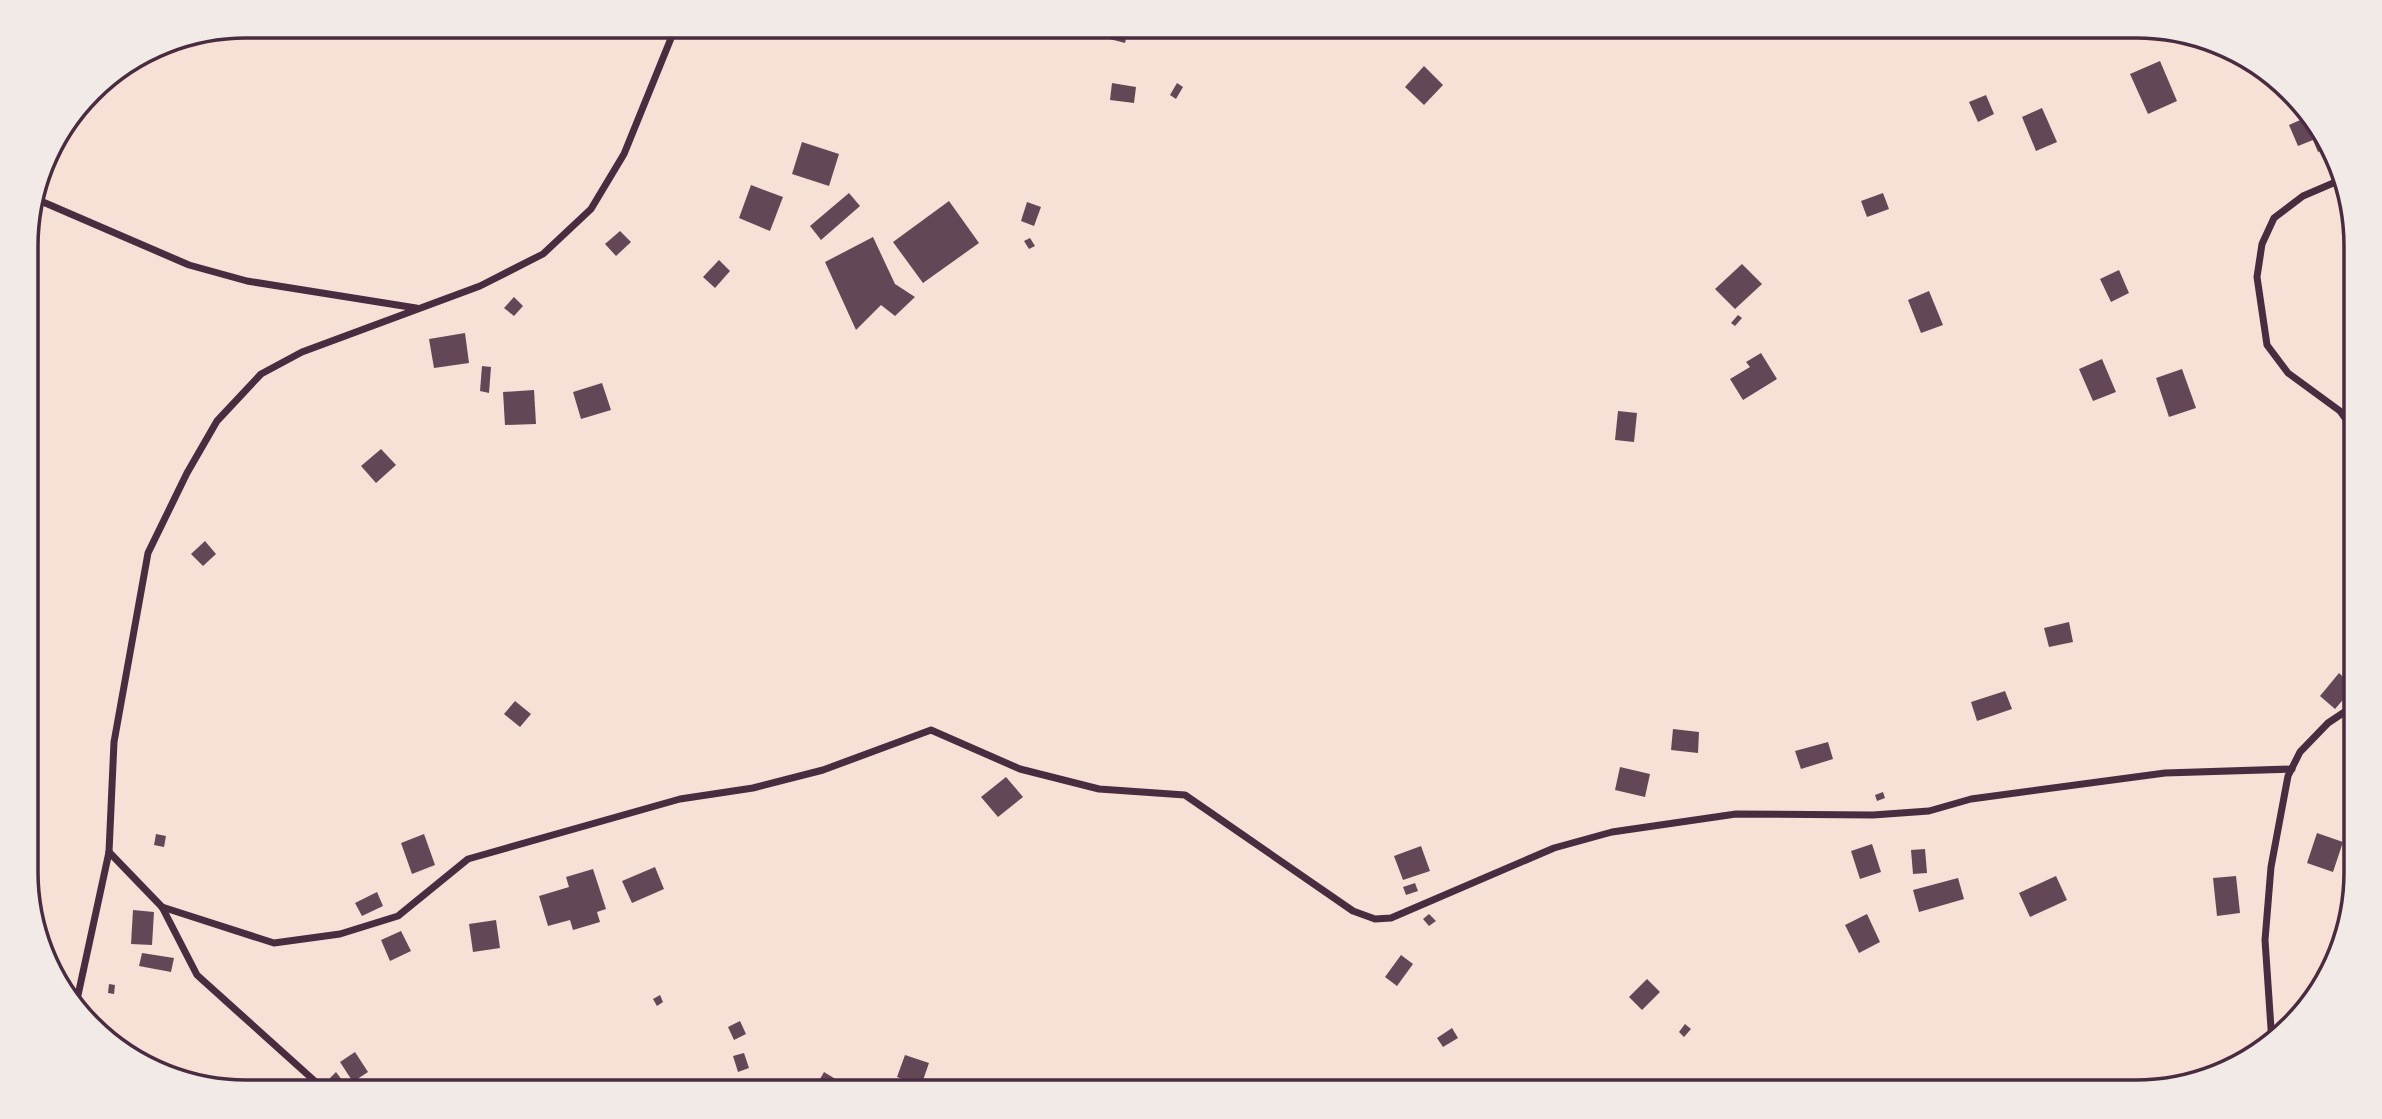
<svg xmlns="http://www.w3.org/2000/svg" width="2382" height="1119" font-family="Signika,sans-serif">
  <rect width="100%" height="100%" fill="#f7e1d7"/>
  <g fill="#644757">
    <polygon points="1105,26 1129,26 1125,43 1102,37"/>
    <polygon points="1804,26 1826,26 1812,37"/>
    <polygon points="2160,61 2177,101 2148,114 2130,74"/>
    <polygon points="1424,66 1443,85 1424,105 1405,87"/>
    <polygon points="1112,83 1136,87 1134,103 1110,100"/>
    <polygon points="1177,83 1183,87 1176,99 1170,95"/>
    <polygon points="1986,95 1994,114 1978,122 1969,102"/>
    <polygon points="2042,108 2057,142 2036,151 2022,117"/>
    <polygon points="2304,108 2310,113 2325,149 2318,152 2313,140 2298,146 2289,125 2307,117"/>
    <polygon points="802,142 839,154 829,186 792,174"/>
    <polygon points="751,185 783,197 770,231 739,218"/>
    <polygon points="849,193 860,206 821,240 810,226"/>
    <polygon points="1883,193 1889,209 1867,217 1861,201"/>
    <polygon points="949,201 979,243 923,283 893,242"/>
    <polygon points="1027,202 1041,207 1034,226 1021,221"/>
    <polygon points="620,231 631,242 616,256 605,244"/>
    <polygon points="873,237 895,284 915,297 895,316 881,305 856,330 825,262"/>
    <polygon points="1030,238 1035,246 1029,249 1024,241"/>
    <polygon points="719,260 730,271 715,288 703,277"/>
    <polygon points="1742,264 1762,284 1735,309 1715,289"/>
    <polygon points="2119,270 2129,293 2111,302 2100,279"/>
    <polygon points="1929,291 1943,325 1921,333 1908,300"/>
    <polygon points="514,297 523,306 514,316 504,308"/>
    <polygon points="1738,315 1742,318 1735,326 1731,323"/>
    <polygon points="465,333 469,363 434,368 429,339"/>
    <polygon points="1761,353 1777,379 1743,400 1730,379 1750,367 1746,362"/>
    <polygon points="2102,359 2116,392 2093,401 2079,369"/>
    <polygon points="482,366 491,367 489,393 480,391"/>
    <polygon points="2182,369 2196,408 2169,417 2156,378"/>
    <polygon points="602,383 611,410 581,419 573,392"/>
    <polygon points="534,390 536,424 505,425 503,392"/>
    <polygon points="1618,411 1637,413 1634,442 1615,440"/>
    <polygon points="381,449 396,465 376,483 361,466"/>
    <polygon points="205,541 216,554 203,566 191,554"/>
    <polygon points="2069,622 2073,642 2049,647 2044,628"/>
    <polygon points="2339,673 2354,687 2335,709 2320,696"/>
    <polygon points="2005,691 2012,709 1977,721 1971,702"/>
    <polygon points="515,701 531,714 520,727 504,714"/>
    <polygon points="1673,729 1699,732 1698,753 1671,750"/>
    <polygon points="1828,742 1833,759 1801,769 1795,751"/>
    <polygon points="1620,767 1650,774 1645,797 1615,790"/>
    <polygon points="1006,777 1023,797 998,817 981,797"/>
    <polygon points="1883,792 1885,798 1877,801 1875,795"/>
    <polygon points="2317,833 2343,842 2333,872 2307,863"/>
    <polygon points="156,834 166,836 164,847 154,845"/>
    <polygon points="424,834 435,865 412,874 401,843"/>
    <polygon points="1872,844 1881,872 1860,879 1851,851"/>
    <polygon points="1421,846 1430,871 1403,880 1394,856"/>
    <polygon points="1925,849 1927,873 1913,874 1911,850"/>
    <polygon points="655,867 664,889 632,903 622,881"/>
    <polygon points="593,869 606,909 597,912 600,922 573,930 570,920 548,926 539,896 569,887 566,877"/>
    <polygon points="2056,876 2067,900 2030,917 2019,893"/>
    <polygon points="2236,876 2240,913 2217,916 2213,878"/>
    <polygon points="1958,878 1964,899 1919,912 1913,890"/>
    <polygon points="1415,883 1418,891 1406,895 1403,887"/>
    <polygon points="377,892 383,906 362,916 355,903"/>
    <polygon points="133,910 154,912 152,945 131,944"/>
    <polygon points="1429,914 1436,921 1429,926 1423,919"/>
    <polygon points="1867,914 1880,942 1859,953 1845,925"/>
    <polygon points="496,920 500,948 473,952 469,924"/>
    <polygon points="401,931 411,951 390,961 381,940"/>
    <polygon points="142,953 174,958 171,972 139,966"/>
    <polygon points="1401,955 1413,964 1397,986 1385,977"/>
    <polygon points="1647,979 1660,992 1642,1010 1629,997"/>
    <polygon points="109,984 115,985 114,994 108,993"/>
    <polygon points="660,995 663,1002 657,1006 653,999"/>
    <polygon points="740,1021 746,1034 734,1040 728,1027"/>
    <polygon points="1685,1024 1691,1029 1684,1037 1679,1032"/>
    <polygon points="1452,1028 1458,1038 1443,1047 1437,1038"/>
    <polygon points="355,1052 368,1072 353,1082 340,1062"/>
    <polygon points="744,1053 749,1068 738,1072 733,1056"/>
    <polygon points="905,1055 929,1063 921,1086 897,1077"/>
    <polygon points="336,1072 342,1080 336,1085 330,1078"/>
    <polygon points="824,1072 842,1083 837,1093 812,1093"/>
  </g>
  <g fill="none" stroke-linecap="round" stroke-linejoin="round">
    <g stroke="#4a2c40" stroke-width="7">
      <polyline points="2338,181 2303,196 2274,218 2262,244 2257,277 2267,345 2288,373 2340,411 2355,432"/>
      <polyline points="36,199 189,265 247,281 416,308"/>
      <polyline points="109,852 162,907 197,975 318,1084 323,1093"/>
      <polyline points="162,907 274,943 340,934 398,916 468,859 680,799 753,788 823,770 931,730 1020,769 1099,789 1185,795 1353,911 1375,919 1391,918 1554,848 1612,832 1736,814 1873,815 1929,811 1971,799 2165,773 2292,769"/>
      <polyline points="75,1009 109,852 114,742 148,553 187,473 217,421 261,374 302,352 480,286 543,254 591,209 624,154 676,26"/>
      <polyline points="2272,1043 2265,940 2271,867 2288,776 2300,752 2328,723 2355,705"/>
    </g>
  </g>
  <path d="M0 0H2382V1119H0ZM246 38H2136A208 208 0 0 1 2344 246V872A208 208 0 0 1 2136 1080H246A208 208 0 0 1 38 872V246A208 208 0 0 1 246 38Z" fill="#f1eae7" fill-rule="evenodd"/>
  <path fill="none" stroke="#4a2c40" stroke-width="3.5" d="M246 38H2136A208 208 0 0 1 2344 246V872A208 208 0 0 1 2136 1080H246A208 208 0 0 1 38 872V246A208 208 0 0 1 246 38Z"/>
</svg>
